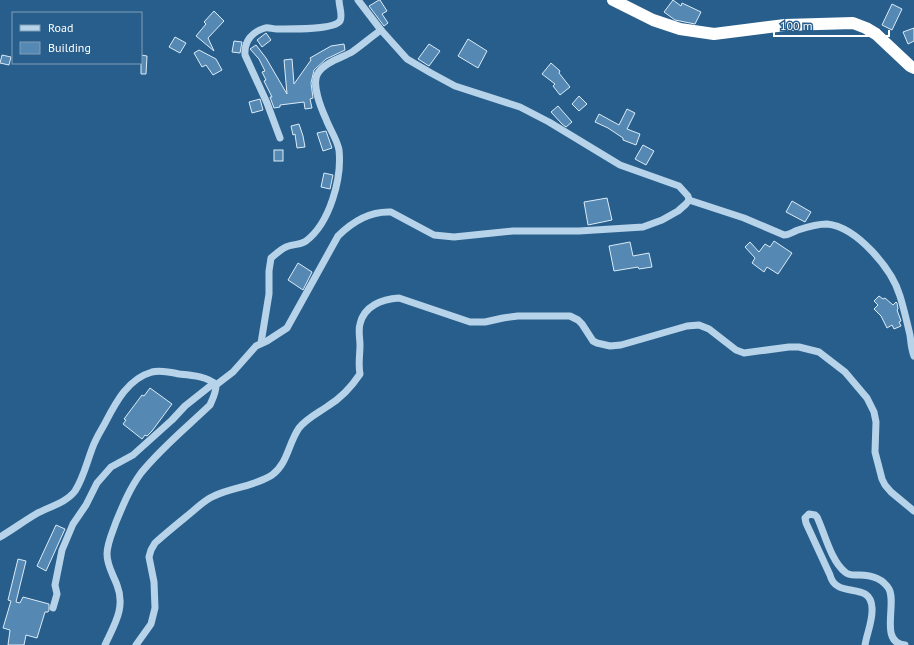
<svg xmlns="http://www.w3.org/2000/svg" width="914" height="645" font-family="'PT Sans',sans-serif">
  <rect width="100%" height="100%" fill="#285e8b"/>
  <g fill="#5589b3" stroke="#dbebf7">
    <polygon points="379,0 380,0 387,11 382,14 388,23 384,26 369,6"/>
    <polygon points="673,0 681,6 682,3 701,12 695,24 675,20 664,12"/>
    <polygon points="892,4 902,9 892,30 882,25"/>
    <polygon points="214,11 224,21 208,38 214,51 196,36 206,24 204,22"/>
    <polygon points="914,28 914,41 908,44 903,32"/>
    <polygon points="266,33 271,40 262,47 257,40"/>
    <polygon points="175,37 186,43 180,53 169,47"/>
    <polygon points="468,39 487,51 478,68 458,56"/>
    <polygon points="234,41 242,42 240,53 232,52"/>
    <polygon points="344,44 345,50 326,59 314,70 311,83 313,98 310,99 312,108 305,109 304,102 280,105 280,107 274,108 270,97 272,97 264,81 266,80 262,72 265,71 259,59 250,49 256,45 266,58 287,94 284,60 292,59 294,84 311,60 310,58 331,46"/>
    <polygon points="429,44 440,51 429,66 418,59"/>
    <polygon points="199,50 216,59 222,70 213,75 206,65 202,67 194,53"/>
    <polygon points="2,55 11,57 9,65 0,63"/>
    <polygon points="141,55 147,56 146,74 141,74"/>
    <polygon points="551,63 560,71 559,73 570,87 560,95 553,86 555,84 542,74"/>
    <polygon points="579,96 587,104 579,111 572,104"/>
    <polygon points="260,99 263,110 252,113 249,102"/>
    <polygon points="558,106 572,122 566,127 562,124 551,112"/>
    <polygon points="627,109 635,113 627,129 640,134 636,145 623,140 623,138 608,128 595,122 599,114 619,125"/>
    <polygon points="299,124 303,136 305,147 297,148 295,134 293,135 291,126"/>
    <polygon points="326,131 332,148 323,151 317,133"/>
    <polygon points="643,145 654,151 646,165 635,159"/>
    <rect x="274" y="150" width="9" height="11"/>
    <polygon points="324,173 333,175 330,189 321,187"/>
    <polygon points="607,198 612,220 588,225 584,202"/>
    <polygon points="792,201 811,212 805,222 786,212"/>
    <polygon points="774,241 792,253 778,274 767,267 764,272 752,263 755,258 745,247 750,242 759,252 765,244 770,247"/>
    <polygon points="630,242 633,256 649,253 652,267 639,269 638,267 614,271 609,246"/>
    <polygon points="298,263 312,272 303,290 288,280"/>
    <polygon points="879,296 883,299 885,298 893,305 896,302 897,303 898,309 897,310 901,321 899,322 901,326 894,329 892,325 887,328 881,316 874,309 878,305 874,301"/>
    <polygon points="150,388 172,404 152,431 147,436 145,435 142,439 123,424 126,420 124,419 142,395 144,396"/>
    <polygon points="56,525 65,529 46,571 37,566"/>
    <polygon points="18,559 26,561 16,602 20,603 23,597 49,604 49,610 48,612 45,612 37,638 26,635 24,645 8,645 10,630 3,628 11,601 8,600"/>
  </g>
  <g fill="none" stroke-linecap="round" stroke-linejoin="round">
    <g stroke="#b7d3e9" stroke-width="7">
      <path d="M 280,138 L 267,103 L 245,55 C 244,41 252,32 265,28 C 268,27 273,29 277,29 C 288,29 334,30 340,21 C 343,16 339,6 339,0"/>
      <path d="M 689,200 L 744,218 L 784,235 C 790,235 792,232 798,230 C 807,227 818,224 827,224 C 857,227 892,269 900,296 C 904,309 907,322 910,335 C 911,342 911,349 914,356"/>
      <path d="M 261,343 L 269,294 L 269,271 L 271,258 C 276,254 281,249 286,247 C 292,244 301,245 306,241 C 330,223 342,178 339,150 C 337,139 330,130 326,119 C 321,108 311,83 318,73 C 325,62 341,58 352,52 C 362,45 371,37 381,30"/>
      <path d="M 216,385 L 233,372 L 256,346 L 267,341 L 287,328 L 338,236 C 352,222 370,211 391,212 L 434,235 L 454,237 L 513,231 L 579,231 L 643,227 L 662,220 L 678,211 L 686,204 L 689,200 L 688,196 L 679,186 L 620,165 L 549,122 L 520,107 L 455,86 L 431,73 L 407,59 L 381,30 L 358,0"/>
      <path d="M 0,537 C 12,530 24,521 36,514 C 48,507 66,503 75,491 C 83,479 87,462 92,449 C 95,440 100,432 104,425 C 115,404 127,379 152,372 C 160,370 170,372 179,374 C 190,375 208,376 216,385 C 216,393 213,398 210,405 C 187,427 161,448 141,473 C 130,488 123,505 116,522 C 113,531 107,543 107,554 C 107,566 113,574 117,585 C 126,608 114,625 105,645"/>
      <polyline points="53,608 57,594 55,585 62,550 73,524 86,505 97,483 111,467 133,455 172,420 185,406 214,383"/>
      <path d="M 136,645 L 151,624 L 155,608 L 154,582 L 149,557 L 151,550 L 155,543 C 165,534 176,525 187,516 C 196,509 204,500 214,496 C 233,487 253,487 272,475 C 288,463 288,444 299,428 C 307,418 318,413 328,406 C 341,398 352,386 360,374 C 358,364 360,355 360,345 C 360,339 358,330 360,324 C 364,306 382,299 399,298 L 470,322 L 485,322 L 503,318 L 518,316 L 570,316 L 578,320 L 582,324 L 593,341 L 597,343 L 610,346 L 621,345 L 687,326 L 699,325 L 709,329 L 736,350 L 744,353 L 789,347 L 799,347 L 819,352 L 845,372 L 867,398 L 874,412 L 876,422 L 875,452 L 882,479 L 885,485 L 891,492 L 914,511"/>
      <path d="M 865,645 C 867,633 873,620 872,608 C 871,580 836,600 830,575 L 806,523 L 805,518 L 809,514 L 815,515 L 817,517 C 825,534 831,561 845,572 C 849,576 854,575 859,575 C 871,575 883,579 889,589 C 897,604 879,643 905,645"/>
    </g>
    <polyline stroke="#fff" stroke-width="12" points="613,0 653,20 680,29 714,34 785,25 853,23 866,28 876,34 910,66 914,68"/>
  </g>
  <rect x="12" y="12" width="130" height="52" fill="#285e8b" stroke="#7e9eb9"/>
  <rect x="20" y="25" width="20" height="6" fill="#b7d3e9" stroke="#7e9eb9"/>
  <text x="48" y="32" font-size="12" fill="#ffffff">Road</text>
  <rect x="20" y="42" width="20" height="12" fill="#5589b3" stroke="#7e9eb9"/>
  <text x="48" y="52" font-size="12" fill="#ffffff">Building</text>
  <path d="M774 30v6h115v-6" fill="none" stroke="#ffffff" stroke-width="2"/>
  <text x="780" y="30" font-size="12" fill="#ffffff" stroke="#285e8b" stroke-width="3" paint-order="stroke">100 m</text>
</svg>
